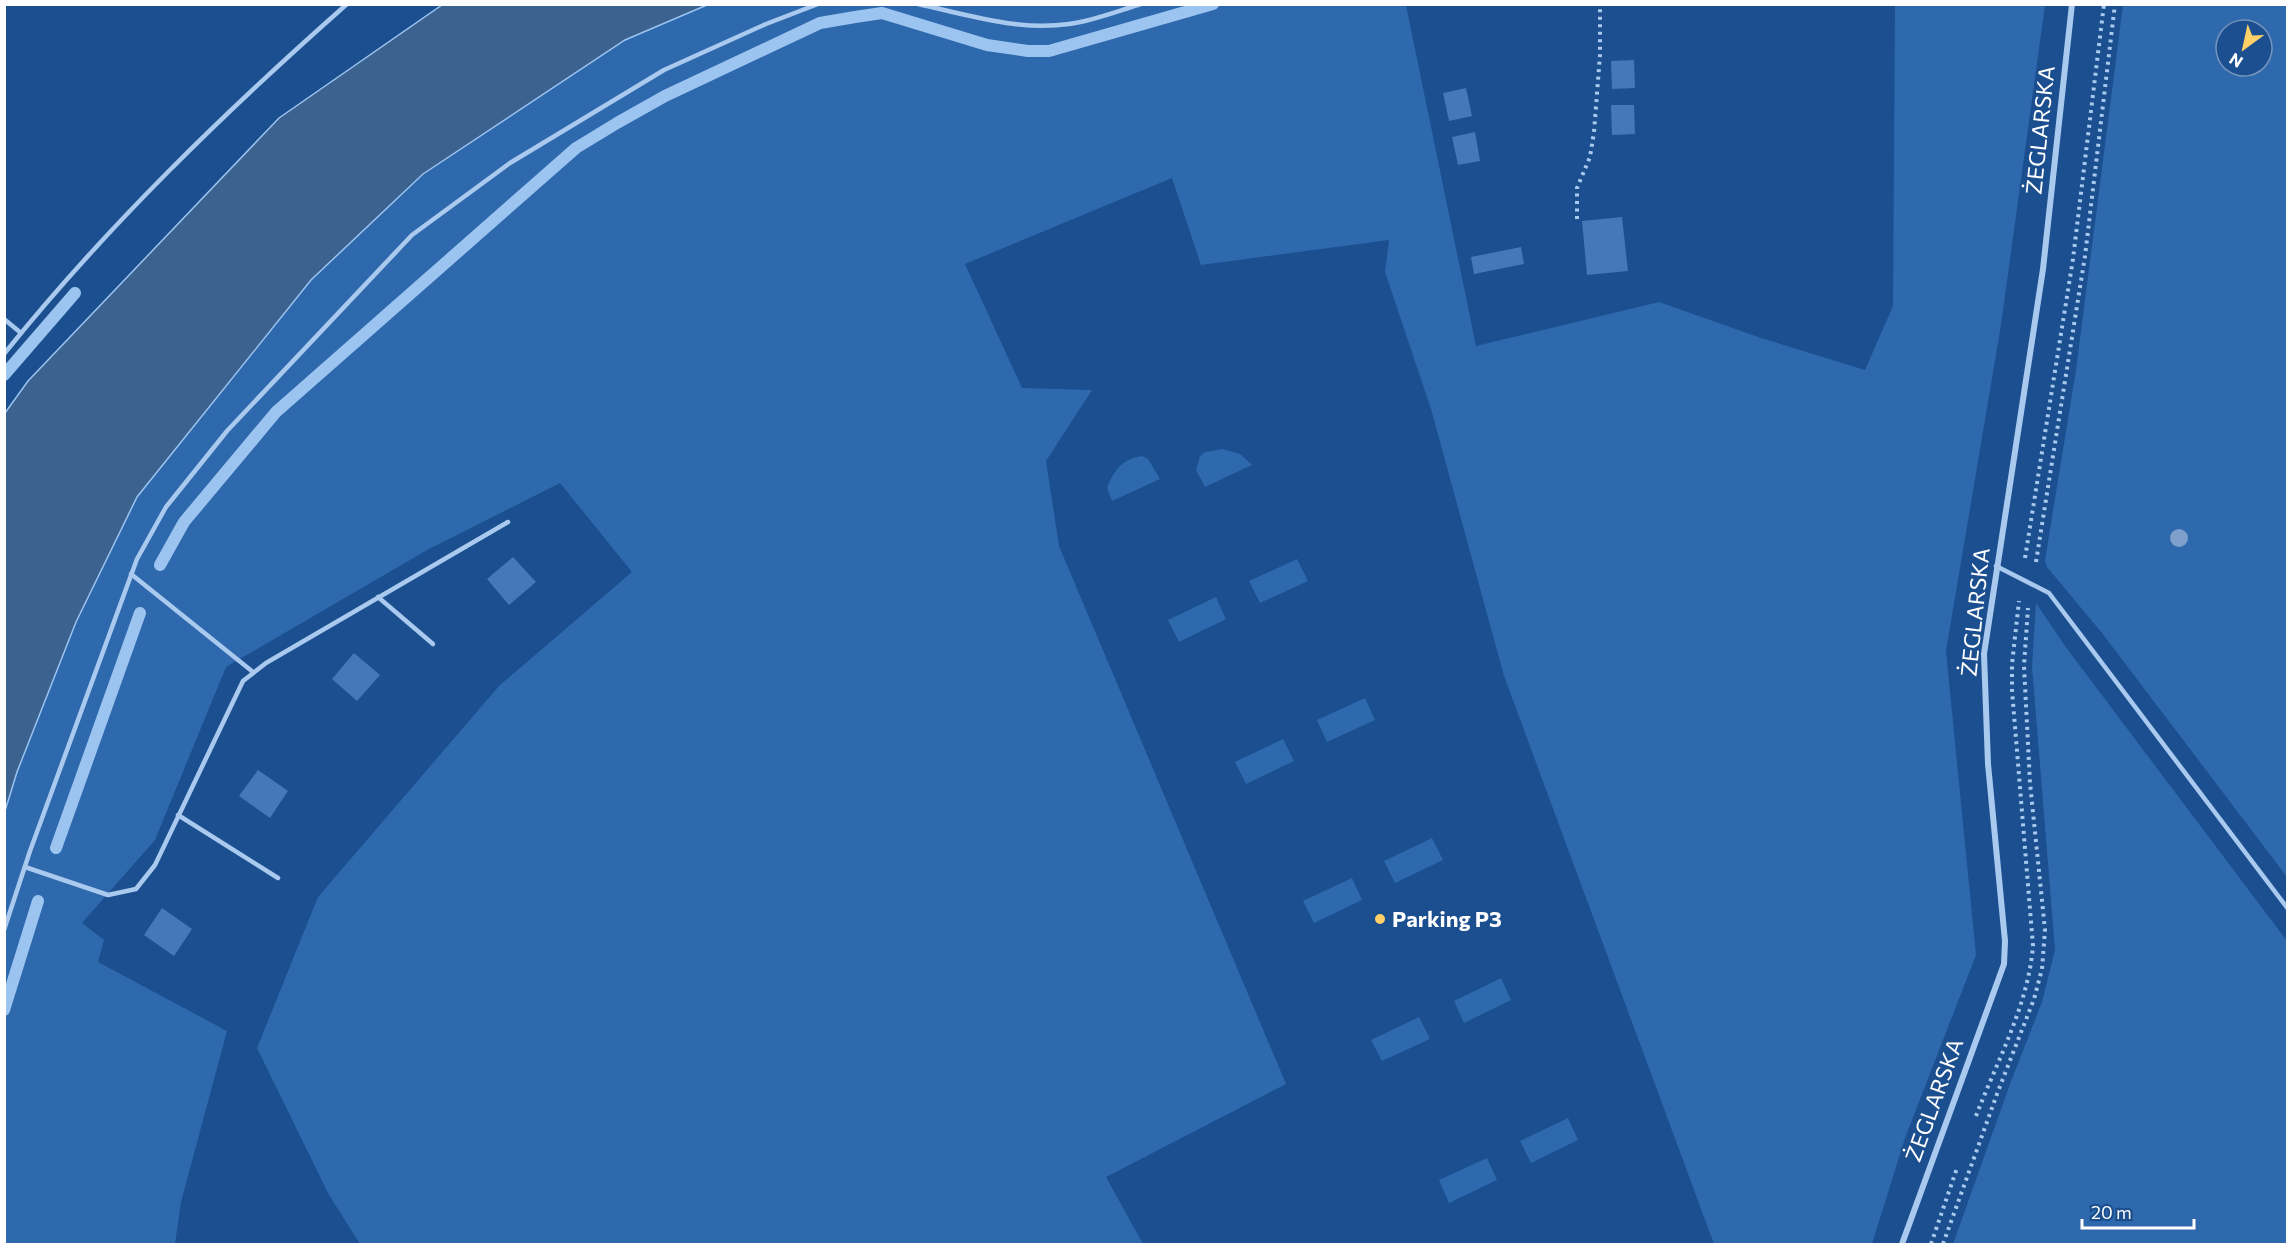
<svg xmlns="http://www.w3.org/2000/svg" width="2292" height="1249" font-family="Commissioner,sans-serif">
  <rect width="100%" height="100%" fill="#1b4f8f"/>
  <g fill="#2e69ad" fill-rule="evenodd">
    <polygon points="707,4 1406,5 1476,346 1659,302 1761,338 1865,370 1893,306 1895,5 2045,5 2001,325 1946,651 1976,955 1905,1138 1872,1244 1714,1244 1504,676 1431,409 1385,272 1389,240 1201,265 1172,178 965,264 1022,388 1092,390 1046,461 1059,546 1286,1084 1106,1177 1143,1244 360,1244 329,1195 257,1048 318,897 499,686 632,572 560,483 429,549 226,667 155,840 82,923 104,940 98,962 227,1031 181,1202 175,1244 5,1244 5,811 17,772 76,622 137,497 311,280 423,174 625,40"/>
    <path d="M 2123,5 L 2287,5 L 2287,877 L 2102,633 L 2047,567 L 2045,560 L 2076,370 ZM 2226,30 L 2262,30 L 2262,66 L 2226,66 Z"/>
    <polygon points="1223,449 1240,454 1252,465 1205,487 1196,470 1200,456 1205,452"/>
    <path d="M 1142,456 L 1148,459 L 1160,479 L 1112,501 L 1107,488 C 1114,470 1122,459 1142,456 Z"/>
    <polygon points="1297,559 1308,581 1260,603 1249,581"/>
    <polygon points="1216,597 1226,619 1179,642 1168,620"/>
    <polygon points="2036,603 2065,646 2287,941 2287,1244 1953,1244 2010,1084 2042,1002 2055,950 2032,666"/>
    <polygon points="1365,698 1375,720 1327,742 1317,720"/>
    <polygon points="1283,739 1294,761 1246,784 1235,762"/>
    <polygon points="1432,838 1443,860 1395,883 1384,861"/>
    <polygon points="1352,878 1362,900 1314,923 1303,901"/>
    <polygon points="1501,978 1511,1000 1464,1023 1454,1001"/>
    <polygon points="1419,1017 1430,1039 1382,1061 1371,1040"/>
    <polygon points="1568,1118 1578,1140 1531,1163 1520,1141"/>
    <polygon points="1487,1158 1497,1180 1449,1203 1439,1180"/>
  </g>
  <polygon fill="#3c6290" stroke="#9cc4f0" stroke-width="1.5" points="442,5 707,5 625,40 423,174 311,280 137,497 76,622 17,772 5,811 5,413 28,381 279,118"/>
  <g fill="none" stroke-linecap="round" stroke-linejoin="round">
    <g stroke="#9cc4f0" stroke-width="12">
      <polyline points="4,375 75,293"/>
      <polyline points="160,565 184,522 276,412 576,148 617,123 665,96 820,23 855,17 882,13 987,45 1028,51 1049,51 1213,4"/>
      <polyline points="56,848 140,613"/>
      <polyline points="4,1010 38,901"/>
    </g>
  </g>
  <g fill="#4478b7">
    <polygon points="1634,60 1635,88 1612,89 1611,61"/>
    <polygon points="1466,88 1472,116 1449,121 1443,93"/>
    <polygon points="1611,105 1634,105 1635,134 1612,135"/>
    <polygon points="1475,132 1480,161 1458,165 1452,137"/>
    <polygon points="1622,217 1628,271 1587,275 1582,221"/>
    <polygon points="1521,247 1524,264 1474,274 1471,257"/>
    <polygon points="513,557 536,582 509,605 487,579"/>
    <polygon points="354,653 380,675 357,701 332,679"/>
    <polygon points="258,770 288,791 270,818 239,796"/>
    <polygon points="162,908 192,929 174,956 144,935"/>
  </g>
  <g fill="none" stroke-linecap="round" stroke-linejoin="round">
    <g stroke="#a9c9ee" stroke-width="4" stroke-dasharray="3 4.5" stroke-linecap="butt">
      <polyline points="1577,219 1577,188 1590,157 1594,132 1600,55 1600,4"/>
      <polyline points="2025,558 2073,259 2104,4"/>
      <polyline points="2036,562 2085,256 2115,4"/>
      <path d="M 1976,1116 C 1997,1061 2028,1006 2033,946 L 2012,690 L 2012,664 L 2019,601"/>
      <polyline points="1931,1244 1957,1168"/>
      <polyline points="1943,1244 1997,1094 2034,999 2042,969 2045,930 2030,783 2024,666 2028,608"/>
    </g>
    <g stroke="#a9c9ee" stroke-width="4.5">
      <path d="M 918,4 C 968,15 1017,31 1069,24 C 1093,21 1118,11 1141,4"/>
      <polyline points="4,319 21,333"/>
      <path d="M 4,354 C 106,227 226,111 347,4"/>
      <polyline points="1996,566 2049,593 2288,909"/>
      <polyline points="131,574 253,672"/>
      <polyline points="378,597 433,644"/>
      <polyline points="178,815 278,878"/>
      <polyline points="25,867 108,895 136,889 155,865 243,681 266,663 508,522"/>
      <polyline points="4,930 30,851 137,559 166,507 227,431 412,235 510,163 664,70 766,24 818,4"/>
    </g>
    <polyline stroke="#a9c9ee" stroke-width="6" points="1902,1244 2004,964 2005,941 1988,764 1984,654 2043,269 2072,4"/>
  </g>
  <circle fill="#7ea0ca" cx="2179" cy="538" r="9"/>
  <circle fill="#ffd166" stroke="#1b4f8f" stroke-width="2" cx="1380" cy="919" r="6"/>
  <g text-anchor="middle" stroke-width="4.5" stroke-linejoin="round" paint-order="stroke">
    <g font-size="22" fill="#fff" stroke="#1b4f8f">
      <text transform="translate(2040 130) rotate(-84)" y="8">ŻEGLARSKA</text>
      <text transform="translate(1975 612) rotate(-84)" y="8">ŻEGLARSKA</text>
      <text transform="translate(1934 1100) rotate(-70)" y="8">ŻEGLARSKA</text>
    </g>
    <g font-size="22" font-weight="bold" fill="#fff" stroke="#1b4f8f" text-anchor="start">
      <text x="1392" y="927">Parking P3</text>
    </g>
  </g>
  <rect width="2292" height="1249" fill="none" stroke="#ffffff" stroke-width="12"/>
  <g transform="translate(2244 48) rotate(213)"><circle r="28" fill="#1b4f8f" stroke="#7695bc" stroke-width="1.5"/>
  <path d="M0-4.5L10 22L0 15L-10 22Z" fill="#ffd166"/>
  <text y="-9" font-size="16" font-weight="bold" text-anchor="middle" fill="#ffffff">N</text>
  </g>
  <path d="M2082 1219v9h112v-9" fill="none" stroke="#ffffff" stroke-width="3"/>
  <text x="2091" y="1219" font-size="18" fill="#ffffff" stroke="#1b4f8f" stroke-width="4.5" paint-order="stroke">20 m</text>
</svg>
